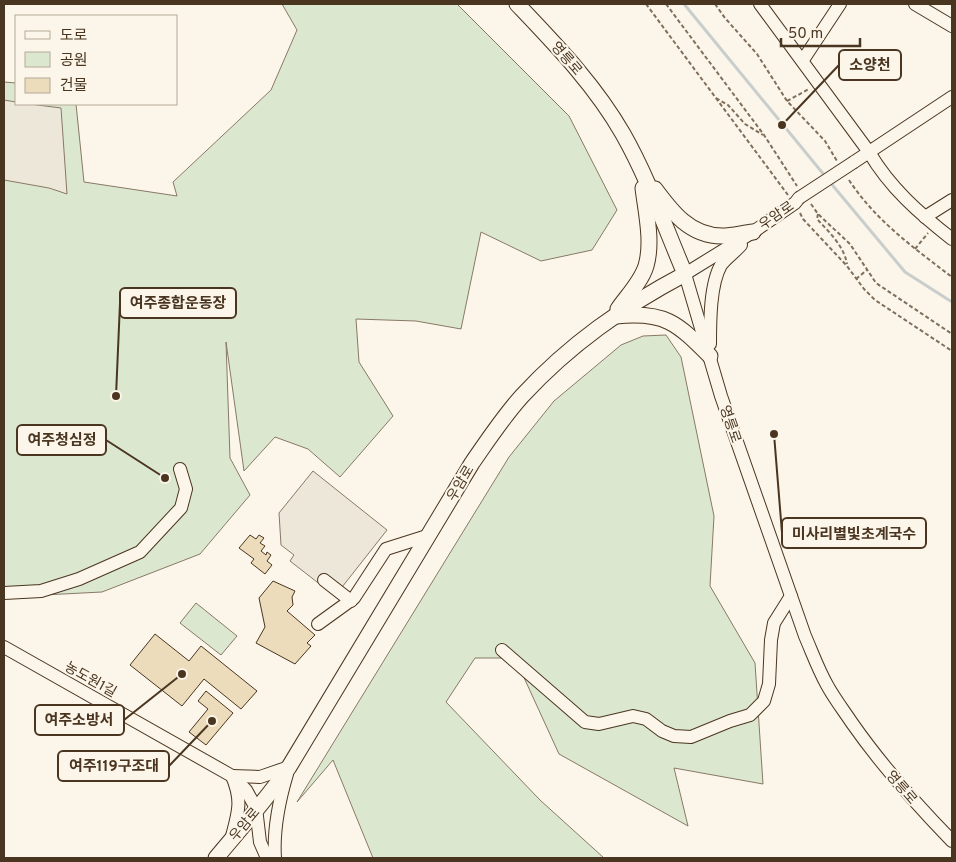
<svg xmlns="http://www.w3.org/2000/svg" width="956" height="862" font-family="Overpass,'Noto Sans KR',sans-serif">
  <rect width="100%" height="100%" fill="#fbf6e9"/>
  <g fill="#dce7d0" stroke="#887966">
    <polygon points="282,4 457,4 569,116 617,210 592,250 541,261 481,232 461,329 416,321 356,319 359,362 393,416 340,477 308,449 275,437 244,471 226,342 230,458 250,495 200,554 102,592 4,597 4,82 16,83 16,104 76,104 84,182 177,196 173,182 271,90 297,30"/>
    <polygon points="666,335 681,357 714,516 710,586 755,663 763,784 674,768 688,826 559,754 515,658 475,658 446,702 540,800 604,858 373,858 333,760 297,802 509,457 554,401 621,345 643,336"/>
    <polygon points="196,603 237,636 221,655 180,623"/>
  </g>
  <g fill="#ede7d9" stroke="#887966">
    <polygon points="4,100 16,102 16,104 30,104 61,108 67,194 49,188 4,180"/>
    <polygon points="313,471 387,530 335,596 290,561 294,555 281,545 279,513"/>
  </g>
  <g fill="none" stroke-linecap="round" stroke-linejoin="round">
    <g stroke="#c9cecd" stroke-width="3">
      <polyline points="684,4 825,176"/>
      <polyline points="829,181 905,272 952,302"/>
    </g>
  </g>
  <g fill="#ecdcbc" stroke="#4a3520">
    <polygon points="250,535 256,539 259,535 264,538 260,543 265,546 261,551 266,555 267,552 271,555 267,561 272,565 265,574 251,563 254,559 239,548"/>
    <polygon points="273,581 295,591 292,597 293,605 287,611 315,635 307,643 311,646 295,664 256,643 265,627 259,598"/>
    <polygon points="155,634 189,661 201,646 257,691 241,709 204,679 182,706 130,665"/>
    <polygon points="206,691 233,713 206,745 189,732 208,709 198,701"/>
  </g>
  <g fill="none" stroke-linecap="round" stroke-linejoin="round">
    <g stroke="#4a3520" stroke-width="14">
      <g id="minor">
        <path d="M 760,4 L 869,152 C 890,188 920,214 952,239"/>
        <polyline points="915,4 952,26"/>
        <polyline points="803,60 840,4"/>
        <polyline points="854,162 952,97"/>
        <path d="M 799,198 L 795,203 L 753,232 L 685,274 L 721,396 L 805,636 C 812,652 818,669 827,685 C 834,698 844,711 852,723 C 882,766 916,804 952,841"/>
        <polyline points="925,217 952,200"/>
        <path d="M 710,344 C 710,322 710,284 721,265 C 726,258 735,252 741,245"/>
        <polyline points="324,580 351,601"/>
        <polyline points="4,593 41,591 79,579 140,552 181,508 186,489 180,469"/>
        <polyline points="318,624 354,598 386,549 427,536"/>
        <polyline points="4,647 232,776 246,790 256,808 260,842 267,858"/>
        <polyline points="502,650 585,722 599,724 633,716 646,719 662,731 674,736 691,737 730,721 750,715 764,701 769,684 771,640 774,623 791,596"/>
        <path d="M 231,840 C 238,813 243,802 232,776 L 260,777 L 289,767"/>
        <path d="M 275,858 C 273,829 279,801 287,774"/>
      </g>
    </g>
    <g stroke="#4a3520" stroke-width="17">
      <g id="major">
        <path d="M 655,189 C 672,212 690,236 722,236 C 732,236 743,233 753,232"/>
        <path d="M 618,309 C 627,296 641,282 646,266 C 653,242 646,213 643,188"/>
        <path d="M 616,316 C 665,311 677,323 710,356"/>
        <path d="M 216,858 C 241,828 267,799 289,767 L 472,463 C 488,440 503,417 522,396 C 570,344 623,307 685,274 C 665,227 648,178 623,134 C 595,85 556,45 517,4"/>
      </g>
    </g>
    <g stroke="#7f6f5c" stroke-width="2" stroke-dasharray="4 2.5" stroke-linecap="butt">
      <polyline points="646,4 788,195"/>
      <polyline points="666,4 764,135 797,186"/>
      <polyline points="715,4 725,18 757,54 787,101 825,141 837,161"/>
      <polyline points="716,98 728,105 745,124 763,135"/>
      <polyline points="787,101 809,89"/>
      <path d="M 849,180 C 875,220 915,249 952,277"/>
      <polyline points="811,204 818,214 850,244 876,283 952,334"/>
      <polyline points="800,213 803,219 847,266 864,289 875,300 952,351"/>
      <path d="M 818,214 L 817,219 C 829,232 844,246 847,264"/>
      <polyline points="915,249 928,233"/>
      <polyline points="856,279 867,270"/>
    </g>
    <use href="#minor" stroke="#fbf6e9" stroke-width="12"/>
    <use href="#major" stroke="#fbf6e9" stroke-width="15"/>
    <g stroke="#4a3520" stroke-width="14" stroke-linecap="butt">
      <polyline id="minor-bridge" points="799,198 854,162"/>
    </g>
    <use href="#minor-bridge" stroke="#fbf6e9" stroke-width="12"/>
  </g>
  <g text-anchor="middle" stroke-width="4" stroke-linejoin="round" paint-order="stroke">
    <g font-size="14" fill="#4a3520" stroke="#fbf6e9">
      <text transform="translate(567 58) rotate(49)" y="5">영릉로</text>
      <text transform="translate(776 215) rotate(-35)" y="5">우암로</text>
      <text transform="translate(731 424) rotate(71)" y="5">영릉로</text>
      <text transform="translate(460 483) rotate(-59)" y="5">우암로</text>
      <text transform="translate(91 679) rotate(29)" y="5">농도원1길</text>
      <text transform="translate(902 787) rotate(49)" y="5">영릉로</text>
      <text transform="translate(244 824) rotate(-50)" y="5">우암로</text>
    </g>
  </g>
  <path fill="none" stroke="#4a3520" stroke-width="2" d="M782 125L839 65M116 396L120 303M165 478L106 440M774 434L782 533M182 674L124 720M212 721L169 766"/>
  <g fill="#4a3520" stroke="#fbf6e9" stroke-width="2">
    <circle cx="782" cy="125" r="5"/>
    <circle cx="116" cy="396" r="5"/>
    <circle cx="165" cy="478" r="5"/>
    <circle cx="774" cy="434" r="5"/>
    <circle cx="182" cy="674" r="5"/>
    <circle cx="212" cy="721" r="5"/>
  </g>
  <g fill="#fbf6e9" stroke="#4a3520" stroke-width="2">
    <rect x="839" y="50" width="62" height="30" rx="5"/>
    <rect x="120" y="288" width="116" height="30" rx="5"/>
    <rect x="17" y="425" width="89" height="30" rx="5"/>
    <rect x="782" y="518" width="144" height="30" rx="5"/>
    <rect x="35" y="705" width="89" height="30" rx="5"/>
    <rect x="58" y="751" width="111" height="30" rx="5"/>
  </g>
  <g font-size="15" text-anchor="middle" font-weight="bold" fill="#4a3520">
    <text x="870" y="70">소양천</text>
    <text x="178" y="308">여주종합운동장</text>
    <text x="62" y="445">여주청심정</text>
    <text x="854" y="539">미사리별빛초계국수</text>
    <text x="79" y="725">여주소방서</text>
    <text x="114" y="771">여주119구조대</text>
  </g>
  <rect width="956" height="862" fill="none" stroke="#4a3520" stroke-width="10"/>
  <rect x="15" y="15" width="162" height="90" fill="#fbf6e9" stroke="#b4a999"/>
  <rect x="25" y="31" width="25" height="8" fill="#fbf6e9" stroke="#b4a999"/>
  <text x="60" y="40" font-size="15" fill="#4a3520">도로</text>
  <rect x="25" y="52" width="25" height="15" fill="#dce7d0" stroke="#b4a999"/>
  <text x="60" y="65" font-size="15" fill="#4a3520">공원</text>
  <rect x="25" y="78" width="25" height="15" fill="#ecdcbc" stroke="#b4a999"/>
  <text x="60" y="90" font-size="15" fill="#4a3520">건물</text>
  <path d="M781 38v8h79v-8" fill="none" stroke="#4a3520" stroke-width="2.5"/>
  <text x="788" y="38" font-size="15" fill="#4a3520" stroke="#fbf6e9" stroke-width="4" paint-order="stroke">50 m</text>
</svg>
